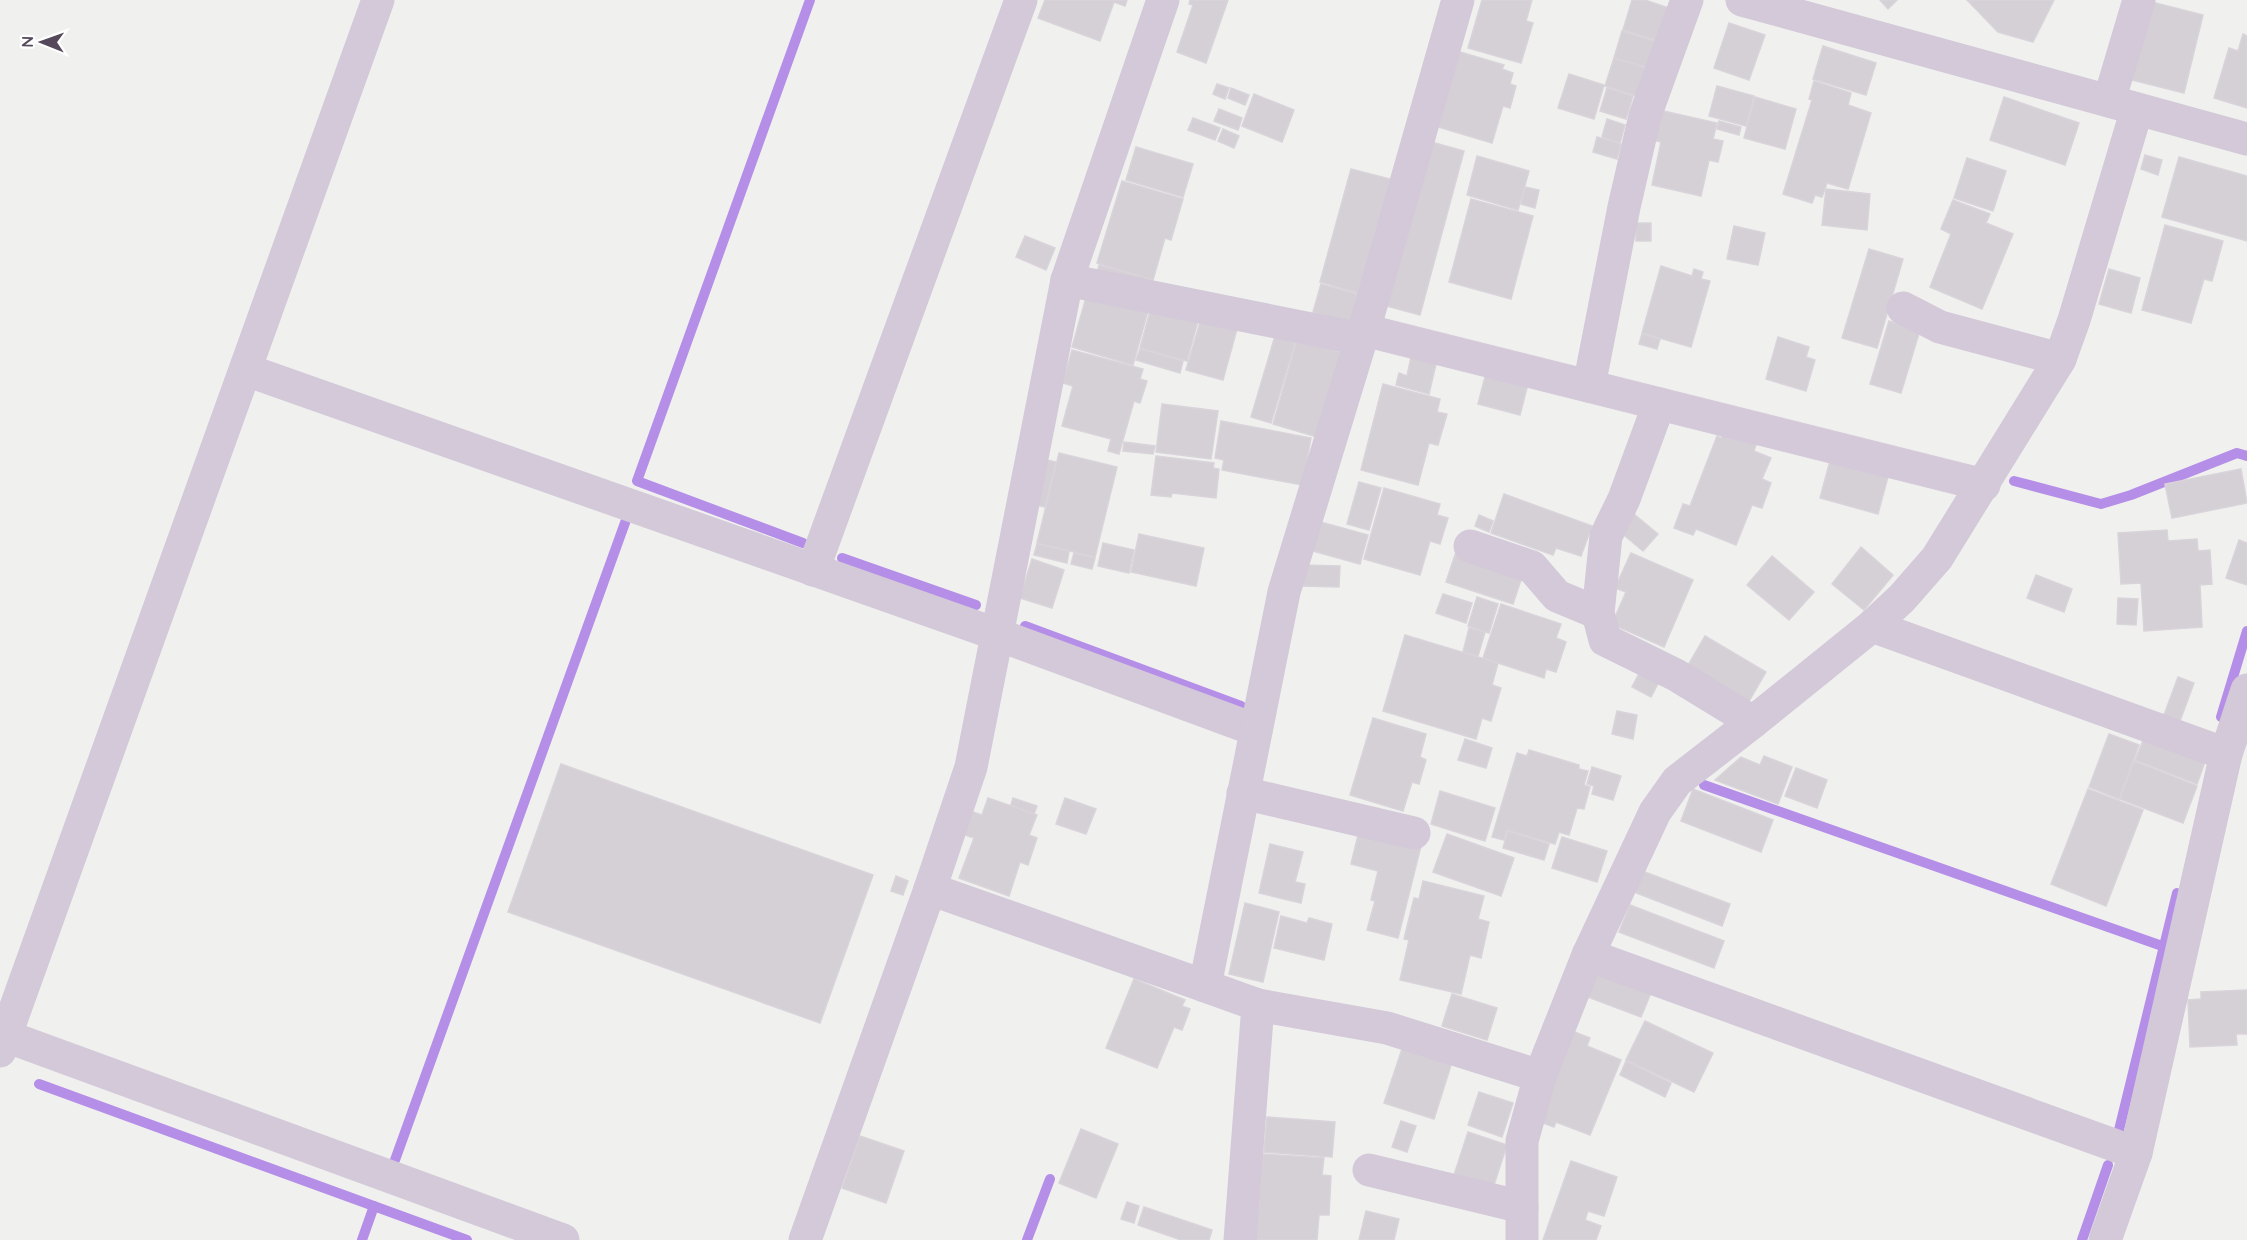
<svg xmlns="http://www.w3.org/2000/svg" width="2247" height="1240" font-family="Quicksand,sans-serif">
  <rect width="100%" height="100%" fill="#f0f1ef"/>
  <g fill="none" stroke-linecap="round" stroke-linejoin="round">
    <g stroke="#b58ee7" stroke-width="10">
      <polyline points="2014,481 2101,504 2131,495 2237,453 2247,456"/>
      <polyline points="803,543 637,481 810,0"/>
      <polyline points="842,558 976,605"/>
      <polyline points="1025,626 1241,706"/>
      <polyline points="2221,717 2247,631"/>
      <polyline points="1704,785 2165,947"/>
      <polyline points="39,1084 467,1240"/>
      <polyline points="2119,1130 2177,893"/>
      <polyline points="395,1160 626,520"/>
      <polyline points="362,1240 374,1206"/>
      <polyline points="1027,1240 1050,1179"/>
      <polyline points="2082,1240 2108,1165"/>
    </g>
  </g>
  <g fill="#d5cfd6" stroke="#d9d3da" stroke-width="1.5">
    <polygon points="1045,0 1127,0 1125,6 1114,2 1100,41 1038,18"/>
    <polygon points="1190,0 1228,0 1206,63 1177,52 1193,5 1189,4"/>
    <polygon points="1482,0 1532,0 1526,21 1533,23 1521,63 1468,48"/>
    <polygon points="1632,0 1645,0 1669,8 1659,41 1623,30"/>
    <polygon points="1880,0 1897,0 1888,9"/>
    <polygon points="1967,0 2054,0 2033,42 1998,32"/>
    <polygon points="2148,1 2203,15 2184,93 2128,79"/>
    <polygon points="1729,23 1765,35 1749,80 1714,68"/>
    <polygon points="1622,31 1658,42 1650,68 1614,58"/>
    <polygon points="2243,34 2247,36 2247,108 2214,98 2229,48 2238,51"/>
    <polygon points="1823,46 1876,63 1866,95 1813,79"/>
    <polygon points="1457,51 1504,65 1502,69 1513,73 1510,84 1516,86 1510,108 1503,106 1492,143 1435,126"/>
    <polygon points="1614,58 1649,69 1640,97 1605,86"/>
    <polygon points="1569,74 1604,85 1594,119 1558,108"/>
    <polygon points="1814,81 1851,93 1848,105 1871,113 1848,189 1827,183 1822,197 1815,195 1812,203 1783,194 1812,100 1809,99"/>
    <polygon points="1217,84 1229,88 1225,99 1213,94"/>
    <polygon points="1717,86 1754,96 1746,126 1709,116"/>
    <polygon points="1231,88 1249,95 1245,105 1228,98"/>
    <polygon points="1607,88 1633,96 1626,119 1600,111"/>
    <polygon points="1254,94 1294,110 1282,142 1242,126"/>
    <polygon points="1755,97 1796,109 1785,149 1744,138"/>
    <polygon points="2004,97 2079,123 2065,165 1990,140"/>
    <polygon points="1219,109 1242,118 1238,130 1214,121"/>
    <polygon points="1659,110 1717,123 1713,139 1723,141 1718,162 1709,160 1701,196 1652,185 1661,142 1652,140"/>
    <polygon points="1193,118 1220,128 1215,140 1188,130"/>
    <polygon points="1607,119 1625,125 1620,143 1602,137"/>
    <polygon points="1719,121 1741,127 1739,135 1717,129"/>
    <polygon points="1223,129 1239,136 1234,148 1218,141"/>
    <polygon points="1597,137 1621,144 1617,159 1593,152"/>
    <polygon points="1428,141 1464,151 1420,315 1383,305"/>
    <polygon points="1136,147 1193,164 1183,197 1126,180"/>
    <polygon points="2145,155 2162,160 2158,175 2141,169"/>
    <polygon points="1477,156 1529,171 1518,210 1467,195"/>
    <polygon points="2179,157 2247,176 2247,241 2162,217"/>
    <polygon points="1967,158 2006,171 1993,211 1954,198"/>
    <polygon points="1351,169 1390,179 1358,293 1320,282"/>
    <polygon points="1122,181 1183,199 1171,240 1165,238 1153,280 1097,263"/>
    <polygon points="1525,187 1539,190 1535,208 1521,204"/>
    <polygon points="1826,189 1870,194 1867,230 1822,225"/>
    <polygon points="1471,199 1533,216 1511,299 1449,282"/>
    <polygon points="1953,200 1990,214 1986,223 2013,234 1982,309 1930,287 1951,234 1941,229"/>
    <rect x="1636" y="223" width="15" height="18"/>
    <polygon points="2165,225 2223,241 2212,281 2204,279 2191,323 2142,310"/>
    <polygon points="1734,226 1765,233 1758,265 1727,259"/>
    <polygon points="1025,236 1055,248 1046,270 1016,257"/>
    <polygon points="1869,249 1903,259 1877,348 1842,338"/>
    <polygon points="1099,265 1150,279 1148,288 1097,273"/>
    <polygon points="1661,266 1692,276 1694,269 1703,272 1701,279 1710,281 1691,347 1642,333"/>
    <polygon points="2109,269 2140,278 2131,313 2099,304"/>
    <polygon points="1321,284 1357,294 1350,323 1313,312"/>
    <polygon points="1087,294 1148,311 1133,365 1072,347"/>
    <polygon points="1151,308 1198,321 1187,361 1140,348"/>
    <polygon points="1201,319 1237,329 1223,380 1186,370"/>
    <polygon points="1889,321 1920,330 1901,393 1870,384"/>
    <polygon points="1642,334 1660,339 1657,349 1639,344"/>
    <polygon points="1275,336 1295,343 1271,423 1251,417"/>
    <polygon points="1778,337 1809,347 1806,357 1815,360 1806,391 1766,379"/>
    <polygon points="1297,340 1342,353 1317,437 1273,424"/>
    <polygon points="1140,349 1183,361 1180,373 1136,360"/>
    <polygon points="1072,350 1143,369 1140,379 1147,381 1140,403 1134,401 1119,454 1108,451 1111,439 1062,426 1073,386 1063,383"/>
    <polygon points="1411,357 1436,364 1429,394 1396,385 1399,373 1407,376"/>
    <polygon points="1487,369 1529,380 1520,415 1478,404"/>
    <polygon points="1383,384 1440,399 1437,412 1447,414 1438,445 1429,443 1418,485 1361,470"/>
    <polygon points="1162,404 1218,411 1211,459 1156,452"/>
    <polygon points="1221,421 1311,438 1302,485 1222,470 1224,460 1215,458"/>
    <polygon points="1725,429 1757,442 1754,451 1771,458 1762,479 1771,483 1762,508 1752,505 1736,545 1696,529 1693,535 1674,528 1683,504 1690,506 1717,436 1721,438"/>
    <polygon points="1124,442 1155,446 1153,454 1123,451"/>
    <polygon points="1059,453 1117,467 1095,557 1037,543"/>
    <polygon points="1156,456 1214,463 1213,468 1219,469 1216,498 1172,493 1171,497 1151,495"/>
    <polygon points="1831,457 1889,473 1878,514 1820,498"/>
    <polygon points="1047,460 1056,462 1045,507 1036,505"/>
    <polygon points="2241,469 2247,503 2172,518 2165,484"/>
    <polygon points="1359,482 1381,488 1369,530 1347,524"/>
    <polygon points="1384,488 1440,504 1437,515 1448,518 1440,544 1430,541 1420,575 1364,559"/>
    <polygon points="1504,494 1592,526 1581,556 1556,548 1553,555 1491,533"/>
    <polygon points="1634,514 1658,534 1643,551 1619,531"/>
    <polygon points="1479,515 1493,521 1489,532 1475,526"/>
    <polygon points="1317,521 1368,535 1360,564 1309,550"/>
    <polygon points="2167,530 2168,541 2197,539 2198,551 2210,550 2212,584 2200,585 2202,627 2144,631 2141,583 2121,584 2118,533"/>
    <polygon points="1139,534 1204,548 1196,586 1131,572"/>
    <polygon points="2239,540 2247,543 2247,585 2226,578"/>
    <polygon points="1103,543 1134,550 1129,573 1098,566"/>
    <polygon points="1037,544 1069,551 1067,563 1034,555"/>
    <polygon points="1861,547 1893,575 1864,610 1832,584"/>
    <polygon points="1456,552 1523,574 1513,604 1446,582"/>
    <polygon points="1074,553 1095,558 1092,569 1071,564"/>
    <polygon points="1631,553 1693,580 1664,647 1612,624 1626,592 1615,588"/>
    <polygon points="1772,556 1814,592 1789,620 1747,585"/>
    <polygon points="1032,559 1064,570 1052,608 1020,598"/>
    <polygon points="1304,565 1340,566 1339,587 1303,586"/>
    <polygon points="2036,575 2072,589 2064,612 2027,598"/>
    <polygon points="1443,594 1472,603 1466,623 1436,613"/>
    <polygon points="1477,597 1498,604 1489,633 1468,626"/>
    <polygon points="2118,598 2138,599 2136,625 2117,624"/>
    <polygon points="1501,604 1561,624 1556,638 1566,642 1556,672 1546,669 1544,678 1483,658"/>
    <polygon points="1469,628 1485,632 1478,656 1463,652"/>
    <polygon points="1405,635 1498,663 1492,685 1501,688 1491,721 1482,718 1476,739 1383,711"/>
    <polygon points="1705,636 1766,672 1748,703 1687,667"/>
    <polygon points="1643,666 1662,676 1651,697 1632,687"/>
    <polygon points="2178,677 2194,683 2180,721 2164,715"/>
    <polygon points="1617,711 1637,715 1633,739 1612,734"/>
    <polygon points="1373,718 1426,734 1420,757 1426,760 1419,784 1412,782 1403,811 1350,795"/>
    <polygon points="2109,734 2139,745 2119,799 2089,787"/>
    <polygon points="2145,736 2206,759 2197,784 2135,760"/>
    <polygon points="1465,739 1492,748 1486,768 1458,760"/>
    <polygon points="1529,750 1579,765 1579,769 1588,771 1584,785 1590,787 1584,809 1577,808 1569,835 1559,832 1555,844 1507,830 1504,840 1492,837 1517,753 1527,756"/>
    <polygon points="1764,756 1792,767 1778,804 1715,780 1741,757 1760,765"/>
    <polygon points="2134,761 2197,786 2183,823 2120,799"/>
    <polygon points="561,764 873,875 820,1023 508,912"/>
    <polygon points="1592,767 1621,776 1613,800 1592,794 1594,786 1587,784"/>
    <polygon points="1796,768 1827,780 1817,808 1785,796"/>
    <polygon points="1693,789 1773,820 1761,852 1681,821"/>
    <polygon points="2088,789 2143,810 2106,906 2051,884"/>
    <polygon points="1440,791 1495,808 1485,841 1431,824"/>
    <polygon points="988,798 1037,815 1029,835 1037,838 1028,865 1020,862 1009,896 959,878 974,838 965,835 973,812 982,815"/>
    <polygon points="1013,798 1037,806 1034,814 1011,805"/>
    <polygon points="1065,798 1096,809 1086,834 1056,824"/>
    <polygon points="1359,831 1421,846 1398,938 1367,930 1375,901 1371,900 1378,871 1351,864"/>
    <polygon points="1508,831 1549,844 1544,860 1503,848"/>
    <polygon points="1447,834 1514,858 1501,896 1433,872"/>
    <polygon points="1562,837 1607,851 1597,882 1552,868"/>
    <polygon points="1270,844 1303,852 1295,882 1305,884 1301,903 1259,893"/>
    <polygon points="1642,871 1730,904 1722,926 1634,892"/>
    <polygon points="896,876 908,881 903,895 891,891"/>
    <polygon points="1423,881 1484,896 1478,919 1489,922 1481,958 1470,955 1461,994 1400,980 1409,940 1404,939 1414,898 1419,899"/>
    <polygon points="1245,903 1279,912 1263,982 1229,974"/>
    <polygon points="1630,905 1724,941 1714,968 1619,932"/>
    <polygon points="1281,916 1307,923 1309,918 1332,924 1324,960 1274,948"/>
    <polygon points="1597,973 1651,993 1641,1017 1588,997"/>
    <polygon points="1134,979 1185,1000 1182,1006 1190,1009 1182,1030 1174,1027 1157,1068 1106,1048"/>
    <polygon points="2247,990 2247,1034 2236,1034 2237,1045 2190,1047 2188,1000 2201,999 2201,992"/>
    <polygon points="1452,994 1497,1008 1487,1040 1442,1026"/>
    <polygon points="1645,1021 1713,1053 1694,1092 1626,1060"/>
    <polygon points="1572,1031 1590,1038 1587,1046 1621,1060 1590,1135 1556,1122 1554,1127 1535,1120"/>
    <polygon points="1404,1043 1453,1059 1434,1119 1384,1103"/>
    <polygon points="1626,1061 1671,1083 1665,1097 1620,1075"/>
    <polygon points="1479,1092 1513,1103 1502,1137 1468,1125"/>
    <polygon points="1267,1117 1335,1122 1332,1157 1264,1152"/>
    <polygon points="1401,1121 1416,1126 1407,1152 1392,1147"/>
    <polygon points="1081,1129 1118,1144 1096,1198 1059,1183"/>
    <polygon points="1468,1132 1507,1145 1493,1188 1454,1175"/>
    <polygon points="860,1136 904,1151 886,1203 842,1188"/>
    <polygon points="1263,1154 1324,1158 1322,1175 1331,1176 1329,1215 1319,1215 1317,1240 1256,1240"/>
    <polygon points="1571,1161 1617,1177 1604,1216 1588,1211 1585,1220 1601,1226 1596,1240 1543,1240"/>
    <polygon points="1127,1202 1139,1206 1134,1223 1121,1219"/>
    <polygon points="1144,1207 1212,1230 1209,1240 1181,1240 1138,1225"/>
    <polygon points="1366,1211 1399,1219 1394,1240 1359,1240"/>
  </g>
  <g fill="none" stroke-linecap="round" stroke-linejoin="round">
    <g stroke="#d3c9d8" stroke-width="33">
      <polyline points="1742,0 2247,139"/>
      <polyline points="2109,101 2139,0"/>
      <polyline points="1067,280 1361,339"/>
      <polyline points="1903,308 1940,327 2060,359"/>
      <polyline points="1364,330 1984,485"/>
      <polyline points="246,370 996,634 1256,730"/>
      <polyline points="1589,386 1624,207 1645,116 1687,0"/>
      <polyline points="1659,404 1624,499 1606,536 1598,613 1605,640 1676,675 1753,722"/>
      <polyline points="1470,546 1532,567 1557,596 1598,613"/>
      <polyline points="813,570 1021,0"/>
      <polyline points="1872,626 2226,754"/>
      <polyline points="1243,793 1414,833"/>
      <polyline points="930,889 1205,986"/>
      <polyline points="1588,955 2136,1153"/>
      <polyline points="1258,1005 1387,1028 1540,1076"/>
      <polyline points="0,1034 563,1240"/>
      <polyline points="0,1051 378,0"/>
      <polyline points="1369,1170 1522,1207"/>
      <polyline points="805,1240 930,889 971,767 1067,280 1163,0"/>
      <polyline points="1240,1240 1258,1005 1205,986 1284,592 1364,330 1458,0"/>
      <polyline points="1522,1240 1522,1141 1540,1076 1588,955 1655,812 1677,781 1753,722 1872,626 1902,598 1937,558 2060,359 2074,320 2137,109"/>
      <polyline points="2105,1240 2136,1153 2226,754 2247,690"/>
    </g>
  </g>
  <g transform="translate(42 42) rotate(271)" stroke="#ffffff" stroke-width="4.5" paint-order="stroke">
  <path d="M0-4.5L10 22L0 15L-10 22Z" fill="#55485b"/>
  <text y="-9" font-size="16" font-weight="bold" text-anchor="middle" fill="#55485b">N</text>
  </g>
</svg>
